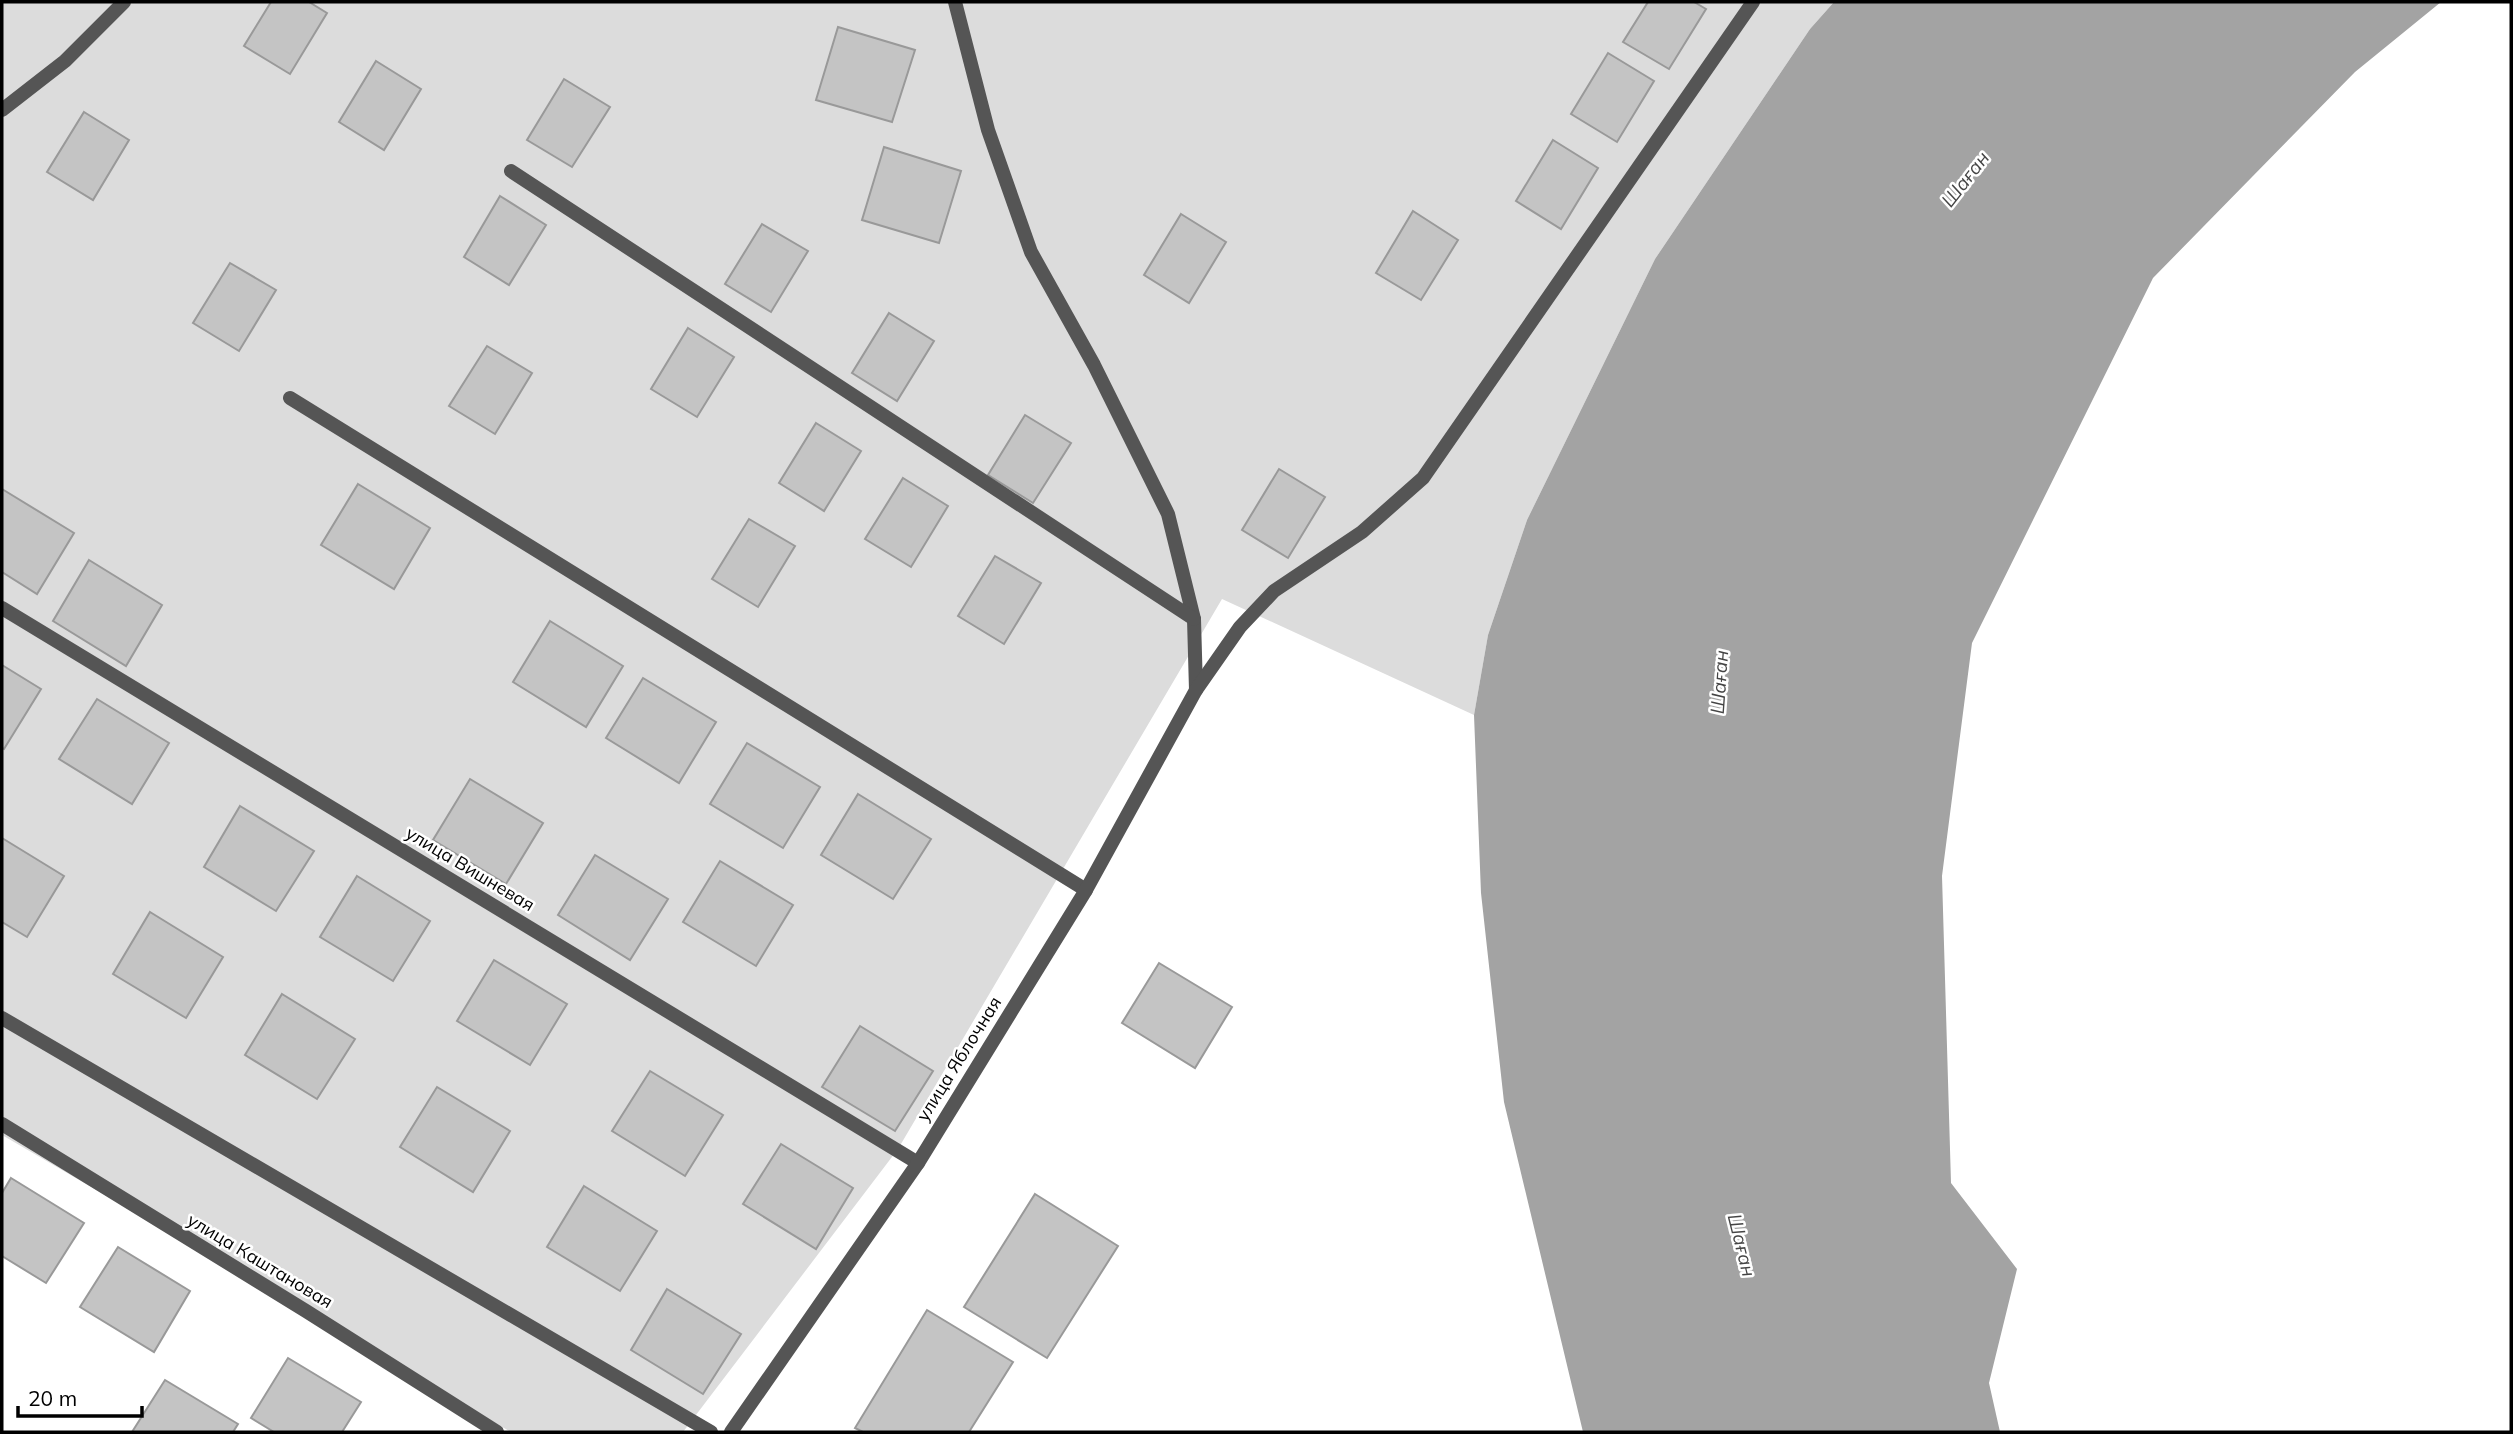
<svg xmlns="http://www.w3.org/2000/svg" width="2513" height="1434" font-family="Mulish,sans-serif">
  <rect width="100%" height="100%" fill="#fff"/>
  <polygon fill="#dcdcdc" points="2,2 1834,2 1810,29 1655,259 1527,520 1488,635 1474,715 1222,599 898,1149 683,1432 511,1432 2,1135"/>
  <polygon fill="#a3a3a3" points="1834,2 2441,2 2355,72 2153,278 1972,643 1942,876 1951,1183 2017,1269 1989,1383 2000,1432 1583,1432 1504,1102 1481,893 1474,715 1488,635 1527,520 1655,259 1810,29"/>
  <g fill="#c4c4c4" stroke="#999" stroke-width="2">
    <polygon points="271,2 309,2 327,13 290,74 244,46"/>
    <polygon points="1648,2 1694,2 1706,9 1669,69 1623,42"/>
    <polygon points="838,27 915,50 892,122 816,100"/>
    <polygon points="1608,53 1654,81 1617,142 1571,114"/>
    <polygon points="376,61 421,89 384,150 339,122"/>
    <polygon points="564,79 610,107 572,167 527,140"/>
    <polygon points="84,112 129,140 93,200 47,172"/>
    <polygon points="1553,140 1598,168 1561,229 1516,201"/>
    <polygon points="884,147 961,171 939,243 862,220"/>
    <polygon points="500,196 546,225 509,285 464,257"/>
    <polygon points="1413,211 1458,240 1421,300 1376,273"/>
    <polygon points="1181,214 1226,242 1189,303 1144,275"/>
    <polygon points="762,224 808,251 771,312 725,284"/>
    <polygon points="230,263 276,290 239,351 193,323"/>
    <polygon points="889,313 934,341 897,401 852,373"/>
    <polygon points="688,328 734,357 697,417 651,389"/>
    <polygon points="487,346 532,373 495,434 449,406"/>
    <polygon points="1025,415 1071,443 1033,503 988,475"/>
    <polygon points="816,423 861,451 824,511 779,483"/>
    <polygon points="1279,469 1325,497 1288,558 1242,530"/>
    <polygon points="903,478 948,506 911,567 865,539"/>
    <polygon points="358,484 430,528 394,589 321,545"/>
    <polygon points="2,489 74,533 37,594 2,572"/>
    <polygon points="749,519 795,546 758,607 712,579"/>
    <polygon points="995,556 1041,583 1004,644 958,616"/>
    <polygon points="89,560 162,605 126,666 53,621"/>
    <polygon points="550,621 623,666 586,727 513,682"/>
    <polygon points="2,665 41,689 4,749 2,748"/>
    <polygon points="643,678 716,722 679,783 606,738"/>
    <polygon points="97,699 169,743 132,804 59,759"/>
    <polygon points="747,743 820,787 783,848 710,804"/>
    <polygon points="470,779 543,823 506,884 433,840"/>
    <polygon points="858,794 931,839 893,899 821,855"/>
    <polygon points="240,806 314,851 276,911 204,867"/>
    <polygon points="2,838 64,876 27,937 2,922"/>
    <polygon points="595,855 668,899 630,960 558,915"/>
    <polygon points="720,861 793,905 756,966 683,922"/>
    <polygon points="357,876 430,921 393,981 320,937"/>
    <polygon points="150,912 223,957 186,1018 113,974"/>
    <polygon points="494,960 567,1004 530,1065 457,1021"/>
    <polygon points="1159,963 1232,1007 1195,1068 1122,1023"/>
    <polygon points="282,994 355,1039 317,1099 245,1055"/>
    <polygon points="860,1026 933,1071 895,1131 822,1087"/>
    <polygon points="650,1071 723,1115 685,1176 612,1131"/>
    <polygon points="437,1087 510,1131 473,1192 400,1147"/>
    <polygon points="781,1144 853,1188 816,1249 743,1204"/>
    <polygon points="11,1178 84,1223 46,1283 2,1256 2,1193"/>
    <polygon points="584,1186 657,1231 620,1291 547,1247"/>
    <polygon points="1035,1194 1118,1246 1047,1358 964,1307"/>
    <polygon points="118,1247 190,1291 154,1352 80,1307"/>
    <polygon points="667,1289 741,1334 703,1394 631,1350"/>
    <polygon points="927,1310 1013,1362 969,1432 863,1432 855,1428"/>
    <polygon points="288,1358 361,1402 342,1432 274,1432 251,1418"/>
    <polygon points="165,1380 238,1424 233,1432 132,1432"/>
  </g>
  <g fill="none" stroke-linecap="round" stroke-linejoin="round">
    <g stroke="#555" stroke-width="14">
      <polyline points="955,2 988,130 1031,252 1094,365 1168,514 1194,619 1196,690"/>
      <polyline points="2,110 65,61 124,2"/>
      <polyline points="511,171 1194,619"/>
      <polyline points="290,398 1086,890"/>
      <polyline points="2,608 918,1163"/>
      <polyline points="2,1018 711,1432"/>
      <polyline points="2,1124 306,1311 497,1432"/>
      <polyline points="731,1432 918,1163 1086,890 1196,690 1240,627 1274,591 1362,532 1423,478 1753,2"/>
    </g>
  </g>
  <g text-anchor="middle" stroke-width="5" stroke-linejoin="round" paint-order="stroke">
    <g font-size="18" fill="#000" stroke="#fff">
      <text transform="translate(470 869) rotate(31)" y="6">улица Вишневая</text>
      <text transform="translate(959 1059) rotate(-58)" y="6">улица Яблочная</text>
      <text transform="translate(260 1261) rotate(31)" y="6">улица Каштановая</text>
    </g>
    <g font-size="19" font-style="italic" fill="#444" stroke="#fff">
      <text transform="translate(1965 179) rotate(-52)" y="7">Шаған</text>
      <text transform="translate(1719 682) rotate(-86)" y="7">Шаған</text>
      <text transform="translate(1742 1245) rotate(76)" y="7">Шаған</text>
    </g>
  </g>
  <rect width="2513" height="1434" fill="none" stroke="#000000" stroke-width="7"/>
  <path d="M18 1406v10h124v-10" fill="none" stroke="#000000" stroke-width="3.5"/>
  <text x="28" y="1406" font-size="21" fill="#000000" stroke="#ffffff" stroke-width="5" paint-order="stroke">20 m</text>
</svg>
